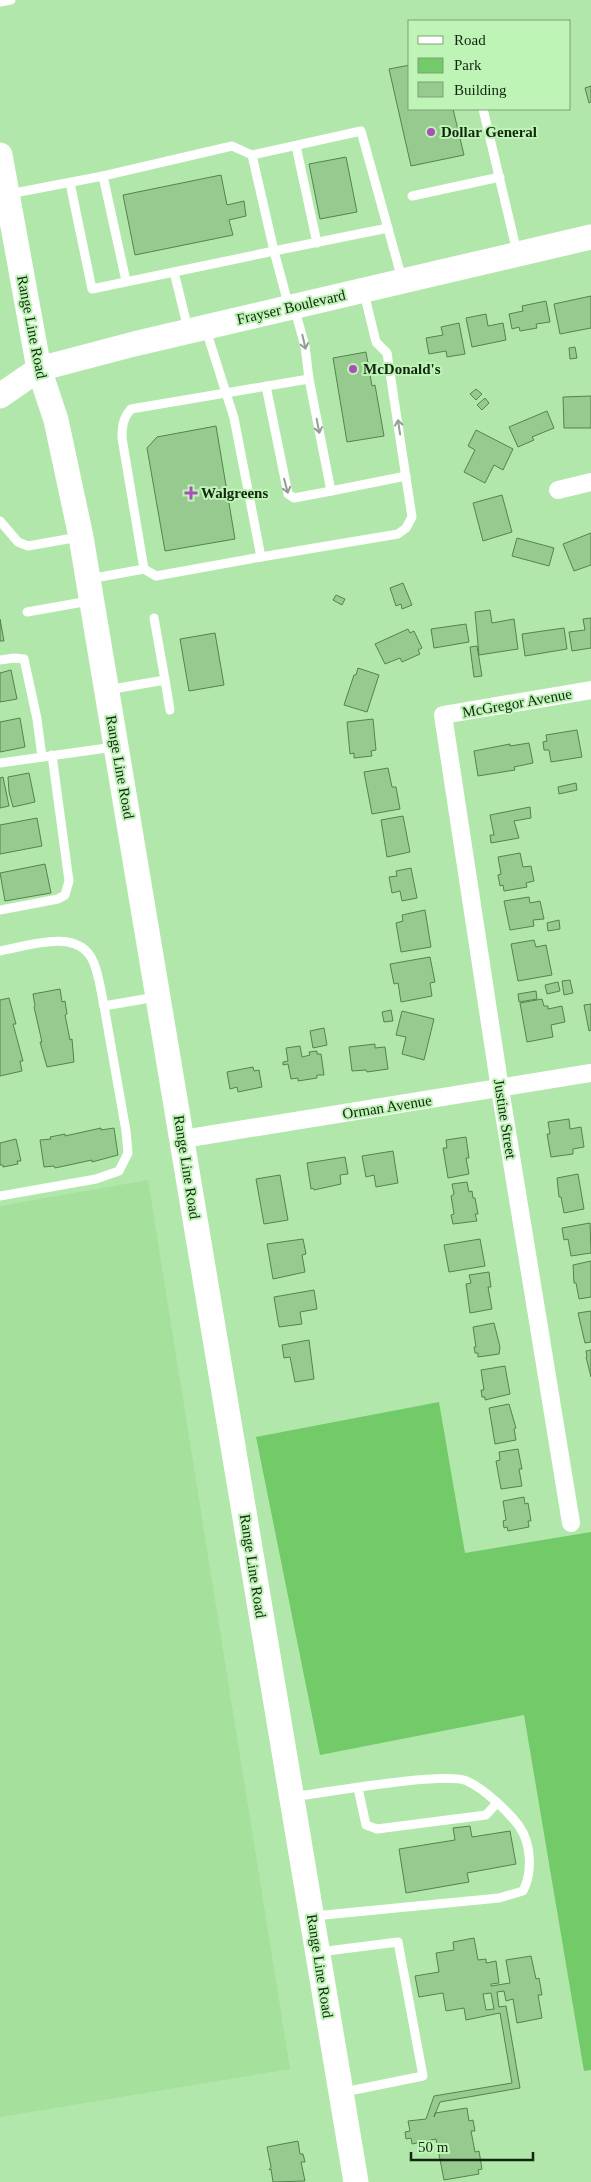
<svg xmlns="http://www.w3.org/2000/svg" width="591" height="2182" font-family="'Times New Roman',serif">
  <rect width="100%" height="100%" fill="#b2e7ab"/>
  <polygon fill="#a5e09d" points="148,1180 290,2069 0,2117 0,1206"/>
  <polygon fill="#73ca68" points="439,1402 465,1553 591,1532 591,2070 584,2071 524,1715 320,1755 256,1437"/>
  <g fill="#96ca8f" stroke="#53844d" fill-rule="evenodd">
    <polygon points="410,65 410,109 453,109 464,155 411,166 389,69"/>
    <polygon points="591,86 591,102 589,103 585,88"/>
    <polygon points="346,157 357,212 320,219 309,164"/>
    <polygon points="221,175 227,205 244,201 246,216 229,220 233,235 135,255 123,195"/>
    <polygon points="591,296 591,328 560,334 554,304"/>
    <polygon points="546,301 550,322 536,324 537,328 520,331 519,327 512,329 509,314 523,311 522,306"/>
    <polygon points="486,314 488,326 503,323 506,340 472,347 466,318"/>
    <polygon points="459,323 465,354 447,357 446,351 429,354 426,338 443,335 441,327"/>
    <polygon points="575,347 577,358 570,359 569,348"/>
    <polygon points="366,352 372,386 375,385 384,436 347,442 333,358"/>
    <polygon points="476,389 482,394 476,400 470,394"/>
    <polygon points="591,396 591,428 564,428 563,397"/>
    <polygon points="485,398 489,403 482,410 477,405"/>
    <polygon points="547,411 554,428 532,437 534,440 518,447 509,427"/>
    <polygon points="216,426 235,539 165,551 147,448 157,437"/>
    <polygon points="476,430 513,449 503,470 494,465 485,483 464,472 475,450 468,446"/>
    <polygon points="502,495 512,532 483,541 473,503"/>
    <polygon points="591,533 591,565 574,571 563,544"/>
    <polygon points="517,538 554,548 549,566 512,556"/>
    <polygon points="403,583 412,605 402,609 401,604 396,606 390,588"/>
    <polygon points="336,595 345,599 342,605 333,600"/>
    <polygon points="490,610 492,623 514,619 518,649 479,655 475,612"/>
    <polygon points="591,618 591,648 572,651 569,632 585,630 583,619"/>
    <polygon points="0,619 4,641 0,641"/>
    <polygon points="466,624 469,642 434,648 431,629"/>
    <polygon points="564,628 567,649 525,656 522,634"/>
    <polygon points="408,629 410,633 414,631 422,648 418,650 420,654 402,662 400,658 385,664 375,644"/>
    <polygon points="215,633 224,685 189,691 180,639"/>
    <polygon points="477,646 482,676 474,677 470,647"/>
    <polygon points="358,668 379,675 367,712 344,705 354,675 356,675"/>
    <polygon points="11,670 17,699 0,702 0,673"/>
    <polygon points="20,718 25,747 0,752 0,722"/>
    <polygon points="373,719 376,750 371,751 372,756 354,758 354,753 350,754 347,722"/>
    <polygon points="577,730 582,757 551,762 549,750 544,750 543,742 547,741 546,735"/>
    <polygon points="529,743 533,763 514,767 515,770 478,776 474,751 510,744 510,746"/>
    <polygon points="388,768 392,787 396,787 400,809 372,814 364,772"/>
    <polygon points="29,773 35,802 13,807 9,792 8,777"/>
    <polygon points="3,777 9,806 0,808 0,778"/>
    <polygon points="576,783 577,790 559,794 558,787"/>
    <polygon points="530,807 531,818 514,821 519,838 491,843 490,835 494,835 490,815"/>
    <polygon points="403,816 410,852 387,857 381,820"/>
    <polygon points="37,818 42,846 0,854 0,825"/>
    <polygon points="520,853 523,867 531,866 534,881 526,883 527,887 504,891 503,885 500,886 498,875 501,874 498,857"/>
    <polygon points="45,864 51,893 5,901 0,873"/>
    <polygon points="411,868 417,898 402,901 400,891 392,893 389,877 397,876 396,871"/>
    <polygon points="529,897 530,903 540,901 544,919 533,920 534,926 510,930 504,901"/>
    <polygon points="425,910 431,947 401,952 396,923 403,921 402,915"/>
    <polygon points="559,920 560,929 548,931 547,923"/>
    <polygon points="534,940 536,947 546,945 552,975 518,981 511,944"/>
    <polygon points="430,957 435,982 430,983 432,996 401,1002 398,983 394,984 390,964"/>
    <polygon points="570,980 573,993 564,995 562,981"/>
    <polygon points="558,982 560,991 547,994 545,985"/>
    <polygon points="60,989 62,1002 65,1001 67,1014 65,1015 70,1040 72,1039 74,1062 47,1067 40,1042 42,1042 34,1007 35,1006 33,994"/>
    <polygon points="536,991 537,999 519,1002 518,994"/>
    <polygon points="9,998 16,1024 13,1024 23,1061 20,1061 22,1071 0,1076 0,1000"/>
    <polygon points="542,999 544,1006 548,1006 548,1009 562,1006 565,1022 551,1025 553,1037 527,1042 520,1003"/>
    <polygon points="591,1004 591,1030 589,1031 584,1005"/>
    <polygon points="391,1010 393,1021 384,1022 382,1012"/>
    <polygon points="402,1011 434,1019 424,1060 402,1054 406,1037 396,1035"/>
    <polygon points="324,1028 327,1045 313,1048 310,1031"/>
    <polygon points="375,1044 375,1048 385,1047 388,1069 367,1072 366,1070 352,1071 349,1047"/>
    <polygon points="300,1046 302,1057 310,1055 309,1052 317,1051 317,1054 321,1054 324,1075 317,1075 317,1078 298,1081 298,1078 291,1079 288,1064 283,1065 283,1062 288,1061 286,1048"/>
    <polygon points="253,1067 254,1071 259,1070 262,1087 238,1092 237,1087 230,1089 227,1072"/>
    <polygon points="569,1119 570,1129 581,1127 584,1147 573,1149 573,1154 551,1157 547,1134 550,1134 548,1122"/>
    <polygon points="101,1128 101,1130 114,1128 118,1155 92,1162 92,1160 55,1168 54,1166 44,1167 40,1140 51,1139 50,1137 65,1134 65,1136"/>
    <polygon points="466,1137 469,1158 466,1158 469,1174 448,1178 443,1148 447,1148 446,1140"/>
    <polygon points="16,1139 21,1161 17,1161 18,1164 3,1167 3,1165 0,1165 0,1143"/>
    <polygon points="393,1151 398,1183 376,1187 374,1175 366,1177 362,1156"/>
    <polygon points="345,1157 348,1174 340,1175 341,1184 314,1190 313,1188 311,1189 307,1163"/>
    <polygon points="578,1174 584,1209 564,1213 561,1197 559,1197 557,1178"/>
    <polygon points="280,1175 288,1220 264,1224 256,1179"/>
    <polygon points="467,1182 469,1192 472,1191 473,1198 475,1198 478,1214 475,1214 477,1221 453,1224 451,1215 454,1214 451,1196 454,1194 452,1184"/>
    <polygon points="590,1223 591,1253 571,1256 568,1239 564,1240 562,1228"/>
    <polygon points="303,1239 306,1254 302,1255 305,1272 273,1279 267,1244"/>
    <polygon points="480,1239 485,1266 449,1272 444,1245"/>
    <polygon points="591,1261 591,1297 579,1299 576,1283 574,1283 573,1265"/>
    <polygon points="489,1272 491,1287 488,1287 492,1309 470,1313 466,1284 471,1283 469,1275"/>
    <polygon points="314,1290 317,1309 300,1312 302,1324 279,1327 274,1297"/>
    <polygon points="591,1311 591,1342 585,1343 578,1313"/>
    <polygon points="494,1323 500,1347 499,1354 478,1357 478,1353 475,1353 474,1347 476,1347 473,1327"/>
    <polygon points="309,1340 314,1379 295,1382 290,1357 284,1358 282,1345"/>
    <polygon points="591,1350 591,1377 586,1357 587,1357 586,1351"/>
    <polygon points="505,1366 510,1394 485,1400 485,1397 482,1397 481,1390 484,1390 481,1370"/>
    <polygon points="509,1404 516,1428 514,1429 516,1440 495,1444 489,1408"/>
    <polygon points="518,1449 522,1469 519,1469 522,1486 501,1489 496,1461 500,1460 499,1452"/>
    <polygon points="524,1497 525,1504 528,1503 531,1521 528,1521 529,1527 508,1531 507,1527 504,1528 503,1521 506,1520 503,1501"/>
    <polygon points="470,1826 472,1837 510,1831 516,1864 467,1873 469,1882 406,1893 399,1849 455,1840 453,1828"/>
    <path d="M 474,1938 L 478,1960 L 486,1959 L 486,1963 L 496,1961 L 499,1983 L 491,1984 L 491,1986 L 510,1983 L 506,1960 L 531,1956 L 536,1979 L 539,1978 L 542,1995 L 538,1995 L 542,2018 L 517,2023 L 513,1999 L 506,2001 L 504,1991 L 497,1992 L 499,2007 L 506,2006 L 520,2088 L 440,2102 L 434,2117 L 435,2113 L 467,2108 L 469,2121 L 473,2120 L 475,2131 L 471,2131 L 475,2152 L 479,2151 L 482,2169 L 478,2170 L 479,2174 L 444,2180 L 436,2139 L 412,2144 L 411,2138 L 406,2139 L 405,2132 L 410,2131 L 408,2121 L 426,2119 L 434,2096 L 512,2083 L 500,2013 L 466,2020 L 464,2008 L 446,2011 L 443,1993 L 419,1997 L 415,1976 L 439,1972 L 436,1953 L 454,1950 L 453,1942 ZM 491,1993 L 494,2009 L 486,2010 L 483,1994 Z"/>
    <polygon points="298,2141 300,2154 303,2154 305,2162 301,2162 305,2181 273,2182 271,2169 269,2170 271,2167 267,2147"/>
  </g>
  <g fill="none" stroke-linecap="round" stroke-linejoin="round">
    <g stroke="#fff" stroke-width="9">
      <polyline points="0,2 11,0"/>
      <polyline points="483,109 517,252"/>
      <polyline points="296,146 317,243"/>
      <polyline points="252,155 361,131 402,279"/>
      <polyline points="103,176 126,281"/>
      <polyline points="70,183 92,289 174,272"/>
      <polyline points="9,194 103,176 232,146 252,155 274,251 174,272 188,329"/>
      <polyline points="412,196 500,177"/>
      <polyline points="289,307 274,251 388,228"/>
      <polyline points="294,307 305,346 309,379 331,491 406,476"/>
      <polyline points="206,330 234,418 261,557 398,534 406,528 412,517 387,353 376,342 364,293"/>
      <polyline points="266,386 288,494 294,498 331,491"/>
      <polyline points="0,521 18,542 28,546 79,537"/>
      <polyline points="144,569 156,576 261,557"/>
      <path d="M 89,579 L 144,569 L 122,438 C 122,426 123,418 131,409 L 309,379"/>
      <polyline points="27,612 89,601"/>
      <polyline points="154,618 165,680"/>
      <polyline points="0,660 14,658 24,659 37,719 42,757"/>
      <polyline points="107,690 165,680 170,710"/>
      <polyline points="0,763 114,747"/>
      <polyline points="0,910 58,899 65,895 69,881 52,755"/>
      <path d="M 0,951 C 28,946 78,927 93,961 C 99,974 101,992 104,1006 L 156,997"/>
      <polyline points="0,1196 96,1179 119,1171 128,1153 126,1131 104,1006"/>
      <polyline points="358,1788 366,1825 377,1829 486,1815 497,1803"/>
      <path d="M 292,1797 C 323,1793 445,1771 467,1781 C 484,1789 508,1811 519,1826 C 531,1843 533,1872 523,1891 L 499,1898 L 314,1916"/>
      <polyline points="319,1952 398,1942 423,2076 344,2092"/>
    </g>
    <g stroke="#fff" stroke-width="18">
      <polyline points="558,490 591,482"/>
      <polyline points="183,1139 591,1073"/>
      <polyline points="571,1523 500,1089 443,715 591,690"/>
    </g>
    <g stroke="#fff" stroke-width="25">
      <polyline points="0,155 39,369 56,420 81,537 356,2182"/>
      <polyline points="0,396 39,369 134,344 591,237"/>
    </g>
  </g>
  <defs><path id="oneway-shaft" d="M-6 0H5M1.5-3L5.5 0L1.5 3" fill="none" stroke-width="1.6" stroke-linecap="round" stroke-linejoin="round" transform="scale(1.25)"/></defs>
  <g stroke="#949d93">
    <use href="#oneway-shaft" transform="translate(304 342) rotate(77)"/>
    <use href="#oneway-shaft" transform="translate(318 426) rotate(79)"/>
    <use href="#oneway-shaft" transform="translate(399 427) rotate(-99)"/>
    <use href="#oneway-shaft" transform="translate(286 486) rotate(75)"/>
  </g>
  <g fill="#aa4fba" stroke="#bff4b7" stroke-width="2">
    <circle cx="431" cy="132" r="5"/>
    <circle cx="353" cy="369" r="5"/>
    <path d="M188.5 485.5h5v5h5v5h-5v5h-5v-5h-5v-5h5z"/>
  </g>
  <g text-anchor="middle" stroke-width="4" stroke-linejoin="round" paint-order="stroke">
    <g font-size="15" font-weight="bold" fill="#122610" stroke="#bff4b7" text-anchor="start">
      <text x="441" y="137">Dollar General</text>
      <text x="363" y="374">McDonald's</text>
      <text x="201" y="498">Walgreens</text>
    </g>
    <g font-size="15" fill="#122610" stroke="#bff4b7">
      <text transform="translate(291 307) rotate(-13)" y="5">Frayser Boulevard</text>
      <text transform="translate(32 327) rotate(79)" y="5">Range Line Road</text>
      <text transform="translate(517 703) rotate(-10)" y="5">McGregor Avenue</text>
      <text transform="translate(120 767) rotate(80)" y="5">Range Line Road</text>
      <text transform="translate(387 1107) rotate(-9)" y="5">Orman Avenue</text>
      <text transform="translate(505 1119) rotate(81)" y="5">Justine Street</text>
      <text transform="translate(187 1167) rotate(81)" y="5">Range Line Road</text>
      <text transform="translate(253 1566) rotate(81)" y="5">Range Line Road</text>
      <text transform="translate(320 1966) rotate(81)" y="5">Range Line Road</text>
    </g>
  </g>
  <rect x="408" y="20" width="162" height="90" fill="#bff4b7" stroke="#7aa274"/>
  <rect x="418" y="36" width="25" height="8" fill="#ffffff" stroke="#7aa274"/>
  <text x="454" y="45" font-size="15" fill="#122610">Road</text>
  <rect x="418" y="58" width="25" height="15" fill="#73ca68" stroke="#7aa274"/>
  <text x="454" y="70" font-size="15" fill="#122610">Park</text>
  <rect x="418" y="82" width="25" height="15" fill="#96ca8f" stroke="#7aa274"/>
  <text x="454" y="95" font-size="15" fill="#122610">Building</text>
  <path d="M411 2152v8h122v-8" fill="none" stroke="#122610" stroke-width="2.5"/>
  <text x="418" y="2152" font-size="15" fill="#122610" stroke="#bff4b7" stroke-width="4" paint-order="stroke">50 m</text>
</svg>
